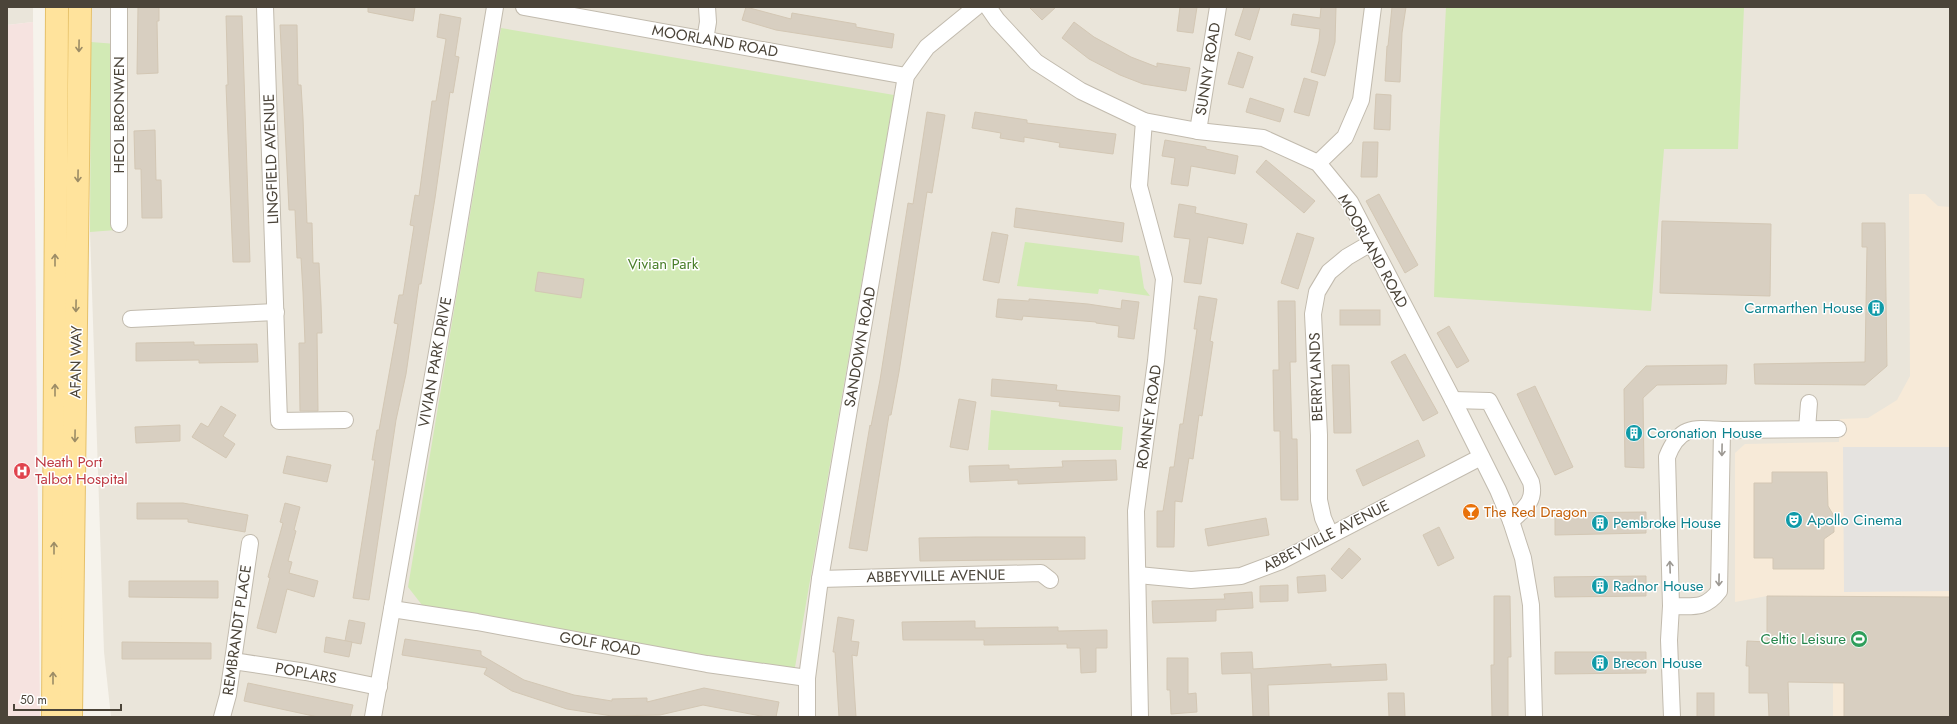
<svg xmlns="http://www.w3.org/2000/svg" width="1957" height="724" font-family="Jost,sans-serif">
  <rect width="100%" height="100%" fill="#f6f3ec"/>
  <g fill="#eae5da">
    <polygon points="7,7 33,7 33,22 7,25"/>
    <polygon points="91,7 1950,7 1950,717 111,717 104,652 90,232"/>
  </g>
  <polygon fill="#f7ead8" points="1909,194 1925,194 1938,206 1950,207 1950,717 1833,717 1833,682 1767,682 1767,596 1735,602 1735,453 1745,444 1839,442 1840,419 1868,418 1897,400 1910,376"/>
  <polygon fill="#f6e3e0" points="33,22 40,717 7,717 7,25"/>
  <g fill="#d2eab5">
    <polygon points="1446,7 1744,7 1738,149 1664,149 1651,311 1434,297 1439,141"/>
    <polygon points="501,28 894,95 794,673 422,605 408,587"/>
    <polygon points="91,42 116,44 116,230 90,232"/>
    <polygon points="1025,242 1139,256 1144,288 1150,296 1099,289 1098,294 1017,286"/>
    <polygon points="991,410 1123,427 1121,450 988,450"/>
  </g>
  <polygon fill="#e5e3e0" points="1843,447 1950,447 1950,591 1844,592"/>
  <g fill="#d8cfc1" stroke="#d3c7b4">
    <polygon points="138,7 159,7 159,21 157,21 158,73 137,74"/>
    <polygon points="368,7 415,7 413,21 368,12"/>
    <polygon points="746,7 791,19 792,13 856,24 856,27 894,34 892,48 776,30 742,20"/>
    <polygon points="1029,7 1056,7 1042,20"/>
    <polygon points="1180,7 1197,7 1193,33 1177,31"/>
    <polygon points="1244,7 1260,7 1250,40 1235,35"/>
    <polygon points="1321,7 1336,7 1335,42 1325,76 1311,72 1319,41 1320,29 1291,25 1293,14 1320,18"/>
    <polygon points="1392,7 1406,7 1402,33 1400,82 1385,81 1387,46 1388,46"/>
    <polygon points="440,14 461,18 455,56 459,57 453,93 450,92 435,198 421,284 419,284 406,374 396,420 369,600 353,598 375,460 372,460 377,430 379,430 398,324 394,323 399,295 403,295 414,226 410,225 415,195 419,196 432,101 436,101 446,39 437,37"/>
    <polygon points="226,16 242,16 250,262 233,262 226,85 228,85"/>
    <polygon points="1074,22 1094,37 1131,57 1157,67 1157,63 1190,68 1186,91 1143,84 1120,75 1089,59 1062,38"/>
    <polygon points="280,25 297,25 298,85 301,85 303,118 307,223 312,223 313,263 319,263 321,304 322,333 317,333 318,411 300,411 299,343 305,343 303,292 301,258 297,258 295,210 289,210"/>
    <polygon points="1238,52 1253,57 1243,88 1228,84"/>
    <polygon points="1304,78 1318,82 1309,116 1294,112"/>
    <polygon points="1376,94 1391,95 1390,130 1374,129"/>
    <polygon points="1250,98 1284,109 1280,122 1246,112"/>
    <polygon points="927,112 945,115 932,193 927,192 899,372 891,415 889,415 867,551 849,548 870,425 871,426 880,380 908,203 913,204"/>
    <polygon points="975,112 1027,120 1027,123 1116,134 1113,154 1059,147 1060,143 1024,137 1024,142 1000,138 1001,133 972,128"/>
    <polygon points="155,130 156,180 161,180 162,218 142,218 141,169 135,169 134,131"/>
    <polygon points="1165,140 1206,147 1206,149 1238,156 1235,174 1191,166 1188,186 1171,184 1175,158 1162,156"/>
    <polygon points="1363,142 1378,142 1377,177 1361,177"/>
    <polygon points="1266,160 1315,201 1304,213 1256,172"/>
    <polygon points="1379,194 1418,265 1405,273 1366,201"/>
    <polygon points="1179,204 1196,207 1195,213 1247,224 1243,244 1208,237 1201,284 1184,282 1190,239 1174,237"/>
    <polygon points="1016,208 1124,223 1122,242 1014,227"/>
    <polygon points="1662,221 1771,224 1770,296 1660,293"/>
    <polygon points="1862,223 1885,223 1887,366 1865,385 1755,384 1754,364 1865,362 1867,247 1862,247"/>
    <polygon points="992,232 1008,235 999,283 983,280"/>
    <polygon points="1297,233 1314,238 1298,289 1281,283"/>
    <polygon points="538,272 584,279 581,298 535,291"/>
    <polygon points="1199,296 1217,299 1210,341 1213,342 1202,416 1199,415 1193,459 1189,458 1182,502 1175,501 1174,547 1157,547 1157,511 1163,511 1170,467 1174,467 1180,424 1183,424 1197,329 1194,329"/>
    <polygon points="998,299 1029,301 1029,299 1088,304 1121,309 1122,300 1139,302 1134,339 1118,337 1119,326 1096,323 1096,322 1023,316 1022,320 996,317"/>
    <polygon points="1278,301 1295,301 1296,362 1290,362 1292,439 1297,439 1298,500 1281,500 1280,431 1274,431 1273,370 1279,370"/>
    <rect x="1340" y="310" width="40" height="15"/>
    <polygon points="1449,326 1469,361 1457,368 1437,333"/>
    <polygon points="194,342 194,345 257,344 258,362 199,363 199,360 136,361 136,343"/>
    <polygon points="1405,354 1438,413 1423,421 1391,362"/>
    <polygon points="1332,365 1349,365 1351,433 1334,433"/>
    <polygon points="1727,365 1726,384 1657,385 1643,398 1644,468 1625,467 1624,389 1646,366"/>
    <polygon points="992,379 1057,385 1056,390 1120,396 1119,411 1059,406 1060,402 991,396"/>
    <polygon points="1535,386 1573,467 1555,475 1517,394"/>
    <polygon points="959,399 976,402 968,450 950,447"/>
    <polygon points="221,406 236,415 223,436 235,444 226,458 192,437 201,423 208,427"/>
    <polygon points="180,425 180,441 136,443 135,427"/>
    <polygon points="1418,440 1425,456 1363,486 1356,470"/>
    <polygon points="287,456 331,465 327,482 283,473"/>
    <polygon points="1116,460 1117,480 1018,484 1018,480 970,482 969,466 1009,465 1009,469 1063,467 1062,461"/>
    <polygon points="1772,472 1827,472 1828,506 1834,516 1834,532 1824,539 1824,569 1773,569 1773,558 1754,558 1754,483 1772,483"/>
    <polygon points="137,503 183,503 248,515 245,532 188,522 188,519 137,519"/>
    <polygon points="285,503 300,507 294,530 296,531 288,561 292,562 289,573 318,581 314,597 287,589 276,633 257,628 270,578 268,577 283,523 280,522"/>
    <polygon points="1646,512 1646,533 1555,535 1555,513"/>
    <polygon points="1266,518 1269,535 1208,546 1205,529"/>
    <polygon points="1439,527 1454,558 1438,566 1423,535"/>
    <polygon points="976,537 1085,537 1085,559 920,561 919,538"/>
    <polygon points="1349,548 1361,559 1342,579 1331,569"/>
    <polygon points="1325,575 1326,591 1298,593 1297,577"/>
    <polygon points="1646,576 1646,596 1555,597 1554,577"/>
    <polygon points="129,581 218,581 218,598 129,597"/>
    <polygon points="1288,585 1288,601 1260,602 1260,586"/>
    <polygon points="1252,592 1253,608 1216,610 1216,621 1153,623 1152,601 1225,599 1224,594"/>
    <polygon points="1494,596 1510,596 1511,657 1508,657 1508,717 1492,717 1491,665 1494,665"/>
    <polygon points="1767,596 1950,597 1950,717 1844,717 1844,683 1788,682 1789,717 1769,717 1768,693 1749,693 1749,666 1746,666 1747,641 1767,642"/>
    <polygon points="838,617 854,620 851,641 859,642 857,656 852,655 856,717 839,717 835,652 833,652"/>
    <polygon points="349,620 365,623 361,644 345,641"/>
    <polygon points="975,621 975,628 1058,627 1058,631 1107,630 1107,648 1096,648 1096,672 1081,673 1080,648 1067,648 1067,644 984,645 984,640 903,640 902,622"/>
    <polygon points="326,637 352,642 349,657 324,652"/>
    <polygon points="405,639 481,651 481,655 524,680 574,695 612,701 612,699 647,698 647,702 704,688 779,702 776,717 766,717 703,705 660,715 612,716 567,709 512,691 484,674 487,668 402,655"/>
    <polygon points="122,642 211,643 211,659 122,659"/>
    <polygon points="1252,652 1253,669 1331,664 1331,667 1386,664 1387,680 1268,685 1269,717 1253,717 1251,673 1222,674 1221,653"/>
    <polygon points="1555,652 1646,652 1646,673 1555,674"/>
    <polygon points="1167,658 1188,658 1188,694 1196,693 1197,712 1171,714 1170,690 1167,690"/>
    <polygon points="248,683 353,705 350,717 318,717 244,701"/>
    <polygon points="1388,693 1404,693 1405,717 1389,717"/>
    <rect x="1697" y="693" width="17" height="24"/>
  </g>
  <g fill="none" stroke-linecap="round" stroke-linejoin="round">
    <g stroke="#c2bbae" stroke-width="18">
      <g id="minor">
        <polyline points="265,7 279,421 345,420"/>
        <polyline points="524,7 906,76"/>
        <polyline points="988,7 997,20 1036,62 1081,91 1144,121 1198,131 1263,138 1318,163 1350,202 1453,400 1498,490 1511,521 1523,558 1531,605 1534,717"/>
        <polyline points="705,40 708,22 707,7"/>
        <polyline points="1198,131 1218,7"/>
        <polyline points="1318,163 1345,137 1361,100 1373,7"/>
        <polyline points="119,224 119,7"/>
        <polyline points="131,319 276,312"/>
        <path d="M 1453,400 L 1489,401 L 1531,482 C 1536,501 1524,509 1511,521"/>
        <polyline points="1807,429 1809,403"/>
        <polyline points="1722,430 1838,429"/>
        <polyline points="1330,534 1323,518 1319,500 1319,435 1313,314 1317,292 1329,272 1347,257 1371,243"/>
        <polyline points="1138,575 1191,580 1241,576 1281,561 1481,457"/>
        <polyline points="820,579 1041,573 1050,580"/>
        <path d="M 1671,606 C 1692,606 1705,610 1719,591 L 1722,430 C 1693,428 1679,426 1667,457 L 1671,606 L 1669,640 L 1672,717"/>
        <polyline points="392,609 477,622 707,664 807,678"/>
        <polyline points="233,661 306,672 379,687"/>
        <polyline points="222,717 228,695 250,543"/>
        <polyline points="373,717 448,290 495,7"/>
        <polyline points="807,717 807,678 820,579 906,76 927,47 976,7"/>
        <polyline points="1140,717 1136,511 1156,361 1164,279 1139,186 1144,121"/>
      </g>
    </g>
    <g stroke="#e6c16a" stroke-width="24">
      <g id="primary">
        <polyline points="53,717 57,7"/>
        <polyline points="71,717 80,7"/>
      </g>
    </g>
    <use href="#minor" stroke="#fff" stroke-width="16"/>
    <use href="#primary" stroke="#ffe39c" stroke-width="22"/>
  </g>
  <defs><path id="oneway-shaft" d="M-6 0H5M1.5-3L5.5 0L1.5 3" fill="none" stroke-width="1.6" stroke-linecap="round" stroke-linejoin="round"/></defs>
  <g stroke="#9c8c66">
    <use href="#oneway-shaft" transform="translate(79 46) rotate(91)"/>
    <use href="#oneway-shaft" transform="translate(78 176) rotate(91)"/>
    <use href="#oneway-shaft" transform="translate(55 260) rotate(-90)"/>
    <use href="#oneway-shaft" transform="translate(76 306) rotate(91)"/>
    <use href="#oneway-shaft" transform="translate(55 390) rotate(-90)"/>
    <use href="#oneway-shaft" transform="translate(75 436) rotate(91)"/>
    <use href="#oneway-shaft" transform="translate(54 548) rotate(-90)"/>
    <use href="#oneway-shaft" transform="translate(53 678) rotate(-90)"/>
  </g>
  <g stroke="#9c9892">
    <use href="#oneway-shaft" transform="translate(1722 450) rotate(91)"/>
    <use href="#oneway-shaft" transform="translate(1670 567) rotate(-92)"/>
    <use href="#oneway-shaft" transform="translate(1719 580) rotate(91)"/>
  </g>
  <defs>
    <g id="building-disc" transform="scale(0.9)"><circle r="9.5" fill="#0f9aa8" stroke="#fff"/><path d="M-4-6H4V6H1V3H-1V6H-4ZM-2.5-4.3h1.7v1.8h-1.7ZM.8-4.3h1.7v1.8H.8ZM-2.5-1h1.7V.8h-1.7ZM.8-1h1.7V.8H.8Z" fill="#fff"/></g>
    <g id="hospital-disc" transform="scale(0.9)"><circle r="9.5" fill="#e0444e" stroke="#fff"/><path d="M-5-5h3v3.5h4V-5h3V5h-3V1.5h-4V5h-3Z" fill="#fff"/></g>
    <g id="bar-disc" transform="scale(0.9)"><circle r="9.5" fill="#e8710a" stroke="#fff"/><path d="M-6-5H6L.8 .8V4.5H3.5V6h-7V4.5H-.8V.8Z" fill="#fff"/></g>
    <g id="theatre-disc" transform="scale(0.9)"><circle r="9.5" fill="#0f9aa8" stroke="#fff"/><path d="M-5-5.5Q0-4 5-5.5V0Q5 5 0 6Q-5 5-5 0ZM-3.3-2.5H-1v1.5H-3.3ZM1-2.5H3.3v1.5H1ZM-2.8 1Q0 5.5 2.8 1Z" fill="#fff"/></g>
    <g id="stadium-disc" transform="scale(0.9)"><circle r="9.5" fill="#2e9e5b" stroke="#fff"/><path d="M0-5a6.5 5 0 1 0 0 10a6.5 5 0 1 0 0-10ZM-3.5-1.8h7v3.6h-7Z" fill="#fff"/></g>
  </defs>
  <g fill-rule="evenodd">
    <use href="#building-disc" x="1876" y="308"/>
    <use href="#building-disc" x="1634" y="433"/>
    <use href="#hospital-disc" x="22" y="471"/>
    <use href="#bar-disc" x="1471" y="512"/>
    <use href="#theatre-disc" x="1794" y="520"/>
    <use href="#building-disc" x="1600" y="523"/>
    <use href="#building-disc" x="1600" y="586"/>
    <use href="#stadium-disc" x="1859" y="639"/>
    <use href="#building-disc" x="1600" y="663"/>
  </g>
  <g text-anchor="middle" stroke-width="3" stroke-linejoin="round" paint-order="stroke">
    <g font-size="15" fill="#4b4439" stroke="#fff">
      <text transform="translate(715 41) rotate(10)" y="5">MOORLAND ROAD</text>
      <text transform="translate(1208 69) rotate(-81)" y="5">SUNNY ROAD</text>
      <text transform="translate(119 115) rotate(-90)" y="5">HEOL BRONWEN</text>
      <text transform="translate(271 159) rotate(-92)" y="5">LINGFIELD AVENUE</text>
      <text transform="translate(1373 251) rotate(61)" y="5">MOORLAND ROAD</text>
      <text transform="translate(860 347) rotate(-80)" y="5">SANDOWN ROAD</text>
      <text transform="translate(76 362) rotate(-89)" y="5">AFAN WAY</text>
      <text transform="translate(435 362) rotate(-80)" y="5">VIVIAN PARK DRIVE</text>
      <text transform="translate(1316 377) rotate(-92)" y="5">BERRYLANDS</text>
      <text transform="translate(1149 417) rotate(-82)" y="5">ROMNEY ROAD</text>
      <text transform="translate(1326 536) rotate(-27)" y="5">ABBEYVILLE AVENUE</text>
      <text transform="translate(936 576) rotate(-1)" y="5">ABBEYVILLE AVENUE</text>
      <text transform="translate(237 630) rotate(-82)" y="5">REMBRANDT PLACE</text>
      <text transform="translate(600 644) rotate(10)" y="5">GOLF ROAD</text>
      <text transform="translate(306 673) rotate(10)" y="5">POPLARS</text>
    </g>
    <g font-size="15" fill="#4a7f2a" stroke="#fff">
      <text x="663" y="269">Vivian Park</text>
    </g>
    <g font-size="15" fill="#0d838f" stroke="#fff" text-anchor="start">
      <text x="1863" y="313" text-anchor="end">Carmarthen House</text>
      <text x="1647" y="438">Coronation House</text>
      <text x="1807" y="525">Apollo Cinema</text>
      <text x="1613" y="528">Pembroke House</text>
      <text x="1613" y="591">Radnor House</text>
      <text x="1613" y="668">Brecon House</text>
    </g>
    <g font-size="15" fill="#be3a42" stroke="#fff" text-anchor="start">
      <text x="35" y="467">Neath Port<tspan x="35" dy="17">Talbot Hospital</tspan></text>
    </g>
    <g font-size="15" fill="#c56008" stroke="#fff" text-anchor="start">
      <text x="1484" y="517">The Red Dragon</text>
    </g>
    <g font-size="15" fill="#27864d" stroke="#fff" text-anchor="end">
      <text x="1846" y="644">Celtic Leisure</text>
    </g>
  </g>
  <rect width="1957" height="724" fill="none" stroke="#4b4439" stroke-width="16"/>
  <path d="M14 704v6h107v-6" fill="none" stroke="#4b4439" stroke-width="2"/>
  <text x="20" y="704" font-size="12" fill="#4b4439" stroke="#ffffff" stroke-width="3" paint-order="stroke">50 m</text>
</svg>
